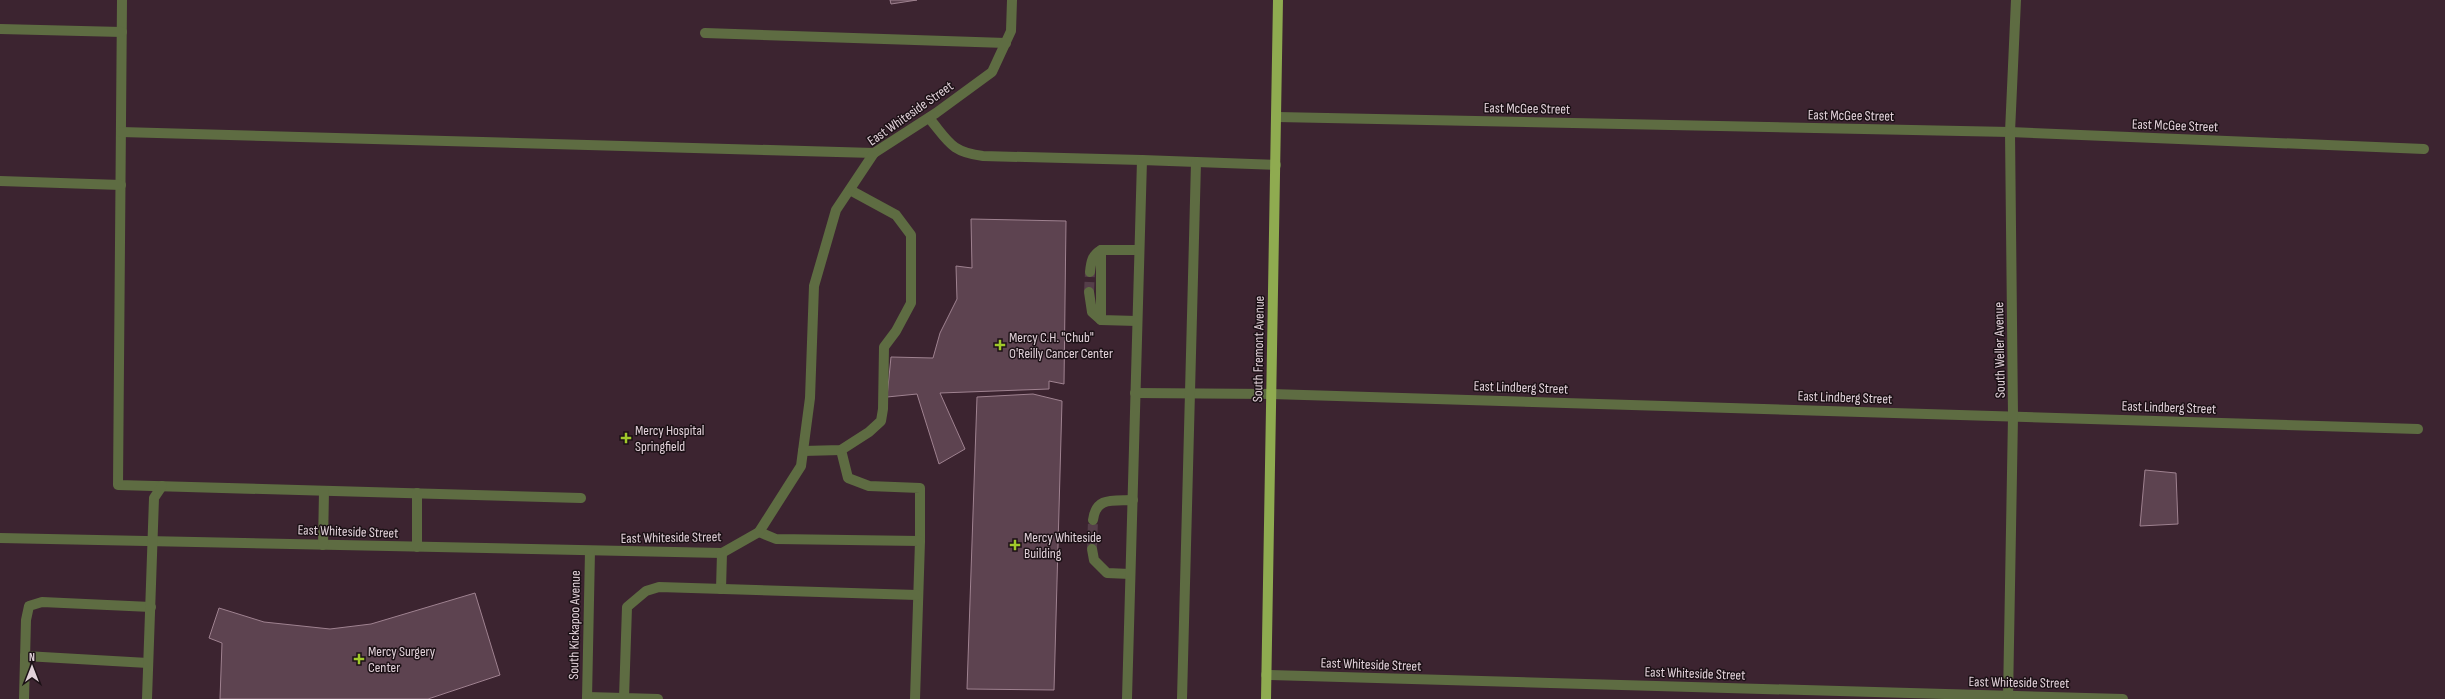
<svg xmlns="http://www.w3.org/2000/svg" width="2445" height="699" font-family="'Sofia Sans Condensed',sans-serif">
  <rect width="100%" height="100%" fill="#3c2430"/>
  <g fill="#5d4350" stroke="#9f8290">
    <polygon points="890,0 917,0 891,4"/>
    <polygon points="971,219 1066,221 1064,384 1049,381 1049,389 940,393 965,449 939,464 917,394 887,397 891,357 933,358 940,333 957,299 956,266 972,268"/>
    <polygon points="1033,394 1062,401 1054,690 967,689 977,397"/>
    <polygon points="2145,470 2176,473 2178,524 2140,526"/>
    <polygon points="475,593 500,675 428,699 220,699 222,643 209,638 219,608 264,622 330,629 371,624"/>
  </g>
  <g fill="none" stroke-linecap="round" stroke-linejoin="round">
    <g stroke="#553e49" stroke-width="10" stroke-dasharray="10 5" stroke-linecap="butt">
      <polyline points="1089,292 1090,272"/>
      <polyline points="1092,549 1093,520"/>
    </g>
    <g stroke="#5e6c42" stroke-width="10">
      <polyline points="122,0 118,485 581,498"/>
      <polyline points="0,29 122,32"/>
      <polyline points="705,33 1006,43"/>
      <polyline points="1277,117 2010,132 2424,149"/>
      <path d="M 929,118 C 949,142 951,152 983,156 L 1142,160"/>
      <polyline points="121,132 874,153"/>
      <polyline points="0,181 121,185"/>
      <path d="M 1090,272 C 1091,262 1092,255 1101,250"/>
      <polyline points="1089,292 1092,312 1101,320"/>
      <polyline points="1137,321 1101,320 1101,250 1139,250"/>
      <polyline points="1135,393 1271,394 2418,429"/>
      <polyline points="841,450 848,478 869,486 920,488 920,541"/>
      <polyline points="803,451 841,450 869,432 881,421 883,409 884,347 896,331 911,303 911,235 896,215 850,190"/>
      <path d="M 1093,520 C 1096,496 1114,501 1133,500"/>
      <polyline points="759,532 776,539 920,541 915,699"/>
      <polyline points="0,538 722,553 759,532 801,466 810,398 814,286 836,210 874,153 936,113 992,72 1011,31 1012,0"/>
      <polyline points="323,545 324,491"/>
      <polyline points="417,547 417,493"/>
      <polyline points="1092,549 1094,560 1107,573 1130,574"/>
      <polyline points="721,589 722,553"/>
      <polyline points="25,656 148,663"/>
      <polyline points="1266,675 2123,699"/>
      <polyline points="587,697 624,698"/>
      <polyline points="24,699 26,620 29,606 42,602 151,607"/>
      <polyline points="147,699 154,498 162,486"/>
      <polyline points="587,699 590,551"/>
      <polyline points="658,699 624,698 627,607 646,591 659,587 917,595"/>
      <polyline points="1127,699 1142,160 1276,165"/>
      <polyline points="1182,699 1196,162"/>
      <polyline points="2008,699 2013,416 2010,132 2016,0"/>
    </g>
    <polyline stroke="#8fab50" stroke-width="10" points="1266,699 1278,0"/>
  </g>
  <g fill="#a0c92b" stroke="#1c1116" stroke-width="1.5">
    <path d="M998 339h4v4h4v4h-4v4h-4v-4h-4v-4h4z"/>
    <path d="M624 432h4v4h4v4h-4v4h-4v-4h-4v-4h4z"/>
    <path d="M1013 539h4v4h4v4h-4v4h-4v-4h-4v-4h4z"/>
    <path d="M357 653h4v4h4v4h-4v4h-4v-4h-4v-4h4z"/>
  </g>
  <g text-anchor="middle" stroke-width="3" stroke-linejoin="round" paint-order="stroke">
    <g font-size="14" fill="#e1d1d9" stroke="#1c1116">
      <text transform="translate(1527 108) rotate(1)" y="5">East McGee Street</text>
      <text transform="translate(910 113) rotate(-35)" y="5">East Whiteside Street</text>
      <text transform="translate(1851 115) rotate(1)" y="5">East McGee Street</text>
      <text transform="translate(2175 125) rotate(2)" y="5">East McGee Street</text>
      <text transform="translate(1258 349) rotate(-89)" y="5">South Fremont Avenue</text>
      <text transform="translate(1999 350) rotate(-91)" y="5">South Weller Avenue</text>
      <text transform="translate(1521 387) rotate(2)" y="5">East Lindberg Street</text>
      <text transform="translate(1845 397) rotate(2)" y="5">East Lindberg Street</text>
      <text transform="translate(2169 407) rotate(2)" y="5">East Lindberg Street</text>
      <text transform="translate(348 531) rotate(2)" y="5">East Whiteside Street</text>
      <text transform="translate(671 537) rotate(-1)" y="5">East Whiteside Street</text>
      <text transform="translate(574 625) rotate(-89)" y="5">South Kickapoo Avenue</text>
      <text transform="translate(1371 664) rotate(2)" y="5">East Whiteside Street</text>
      <text transform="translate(1695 673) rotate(2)" y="5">East Whiteside Street</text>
      <text transform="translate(2019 682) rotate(1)" y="5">East Whiteside Street</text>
    </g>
    <g font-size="14" fill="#e1d1d9" stroke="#1c1116" text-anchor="start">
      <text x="1009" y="342">Mercy C.H. "Chub"<tspan x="1009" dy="16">O'Reilly Cancer Center</tspan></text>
      <text x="635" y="435">Mercy Hospital<tspan x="635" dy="16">Springfield</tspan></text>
      <text x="1024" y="542">Mercy Whiteside<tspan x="1024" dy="16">Building</tspan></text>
      <text x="368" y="656">Mercy Surgery<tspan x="368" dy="16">Center</tspan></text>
    </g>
  </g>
  <g transform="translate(32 667)" stroke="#1c1116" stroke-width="3" paint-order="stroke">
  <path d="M0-3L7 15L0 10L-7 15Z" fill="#e1d1d9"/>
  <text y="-6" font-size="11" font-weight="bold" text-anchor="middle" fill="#e1d1d9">N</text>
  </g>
</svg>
